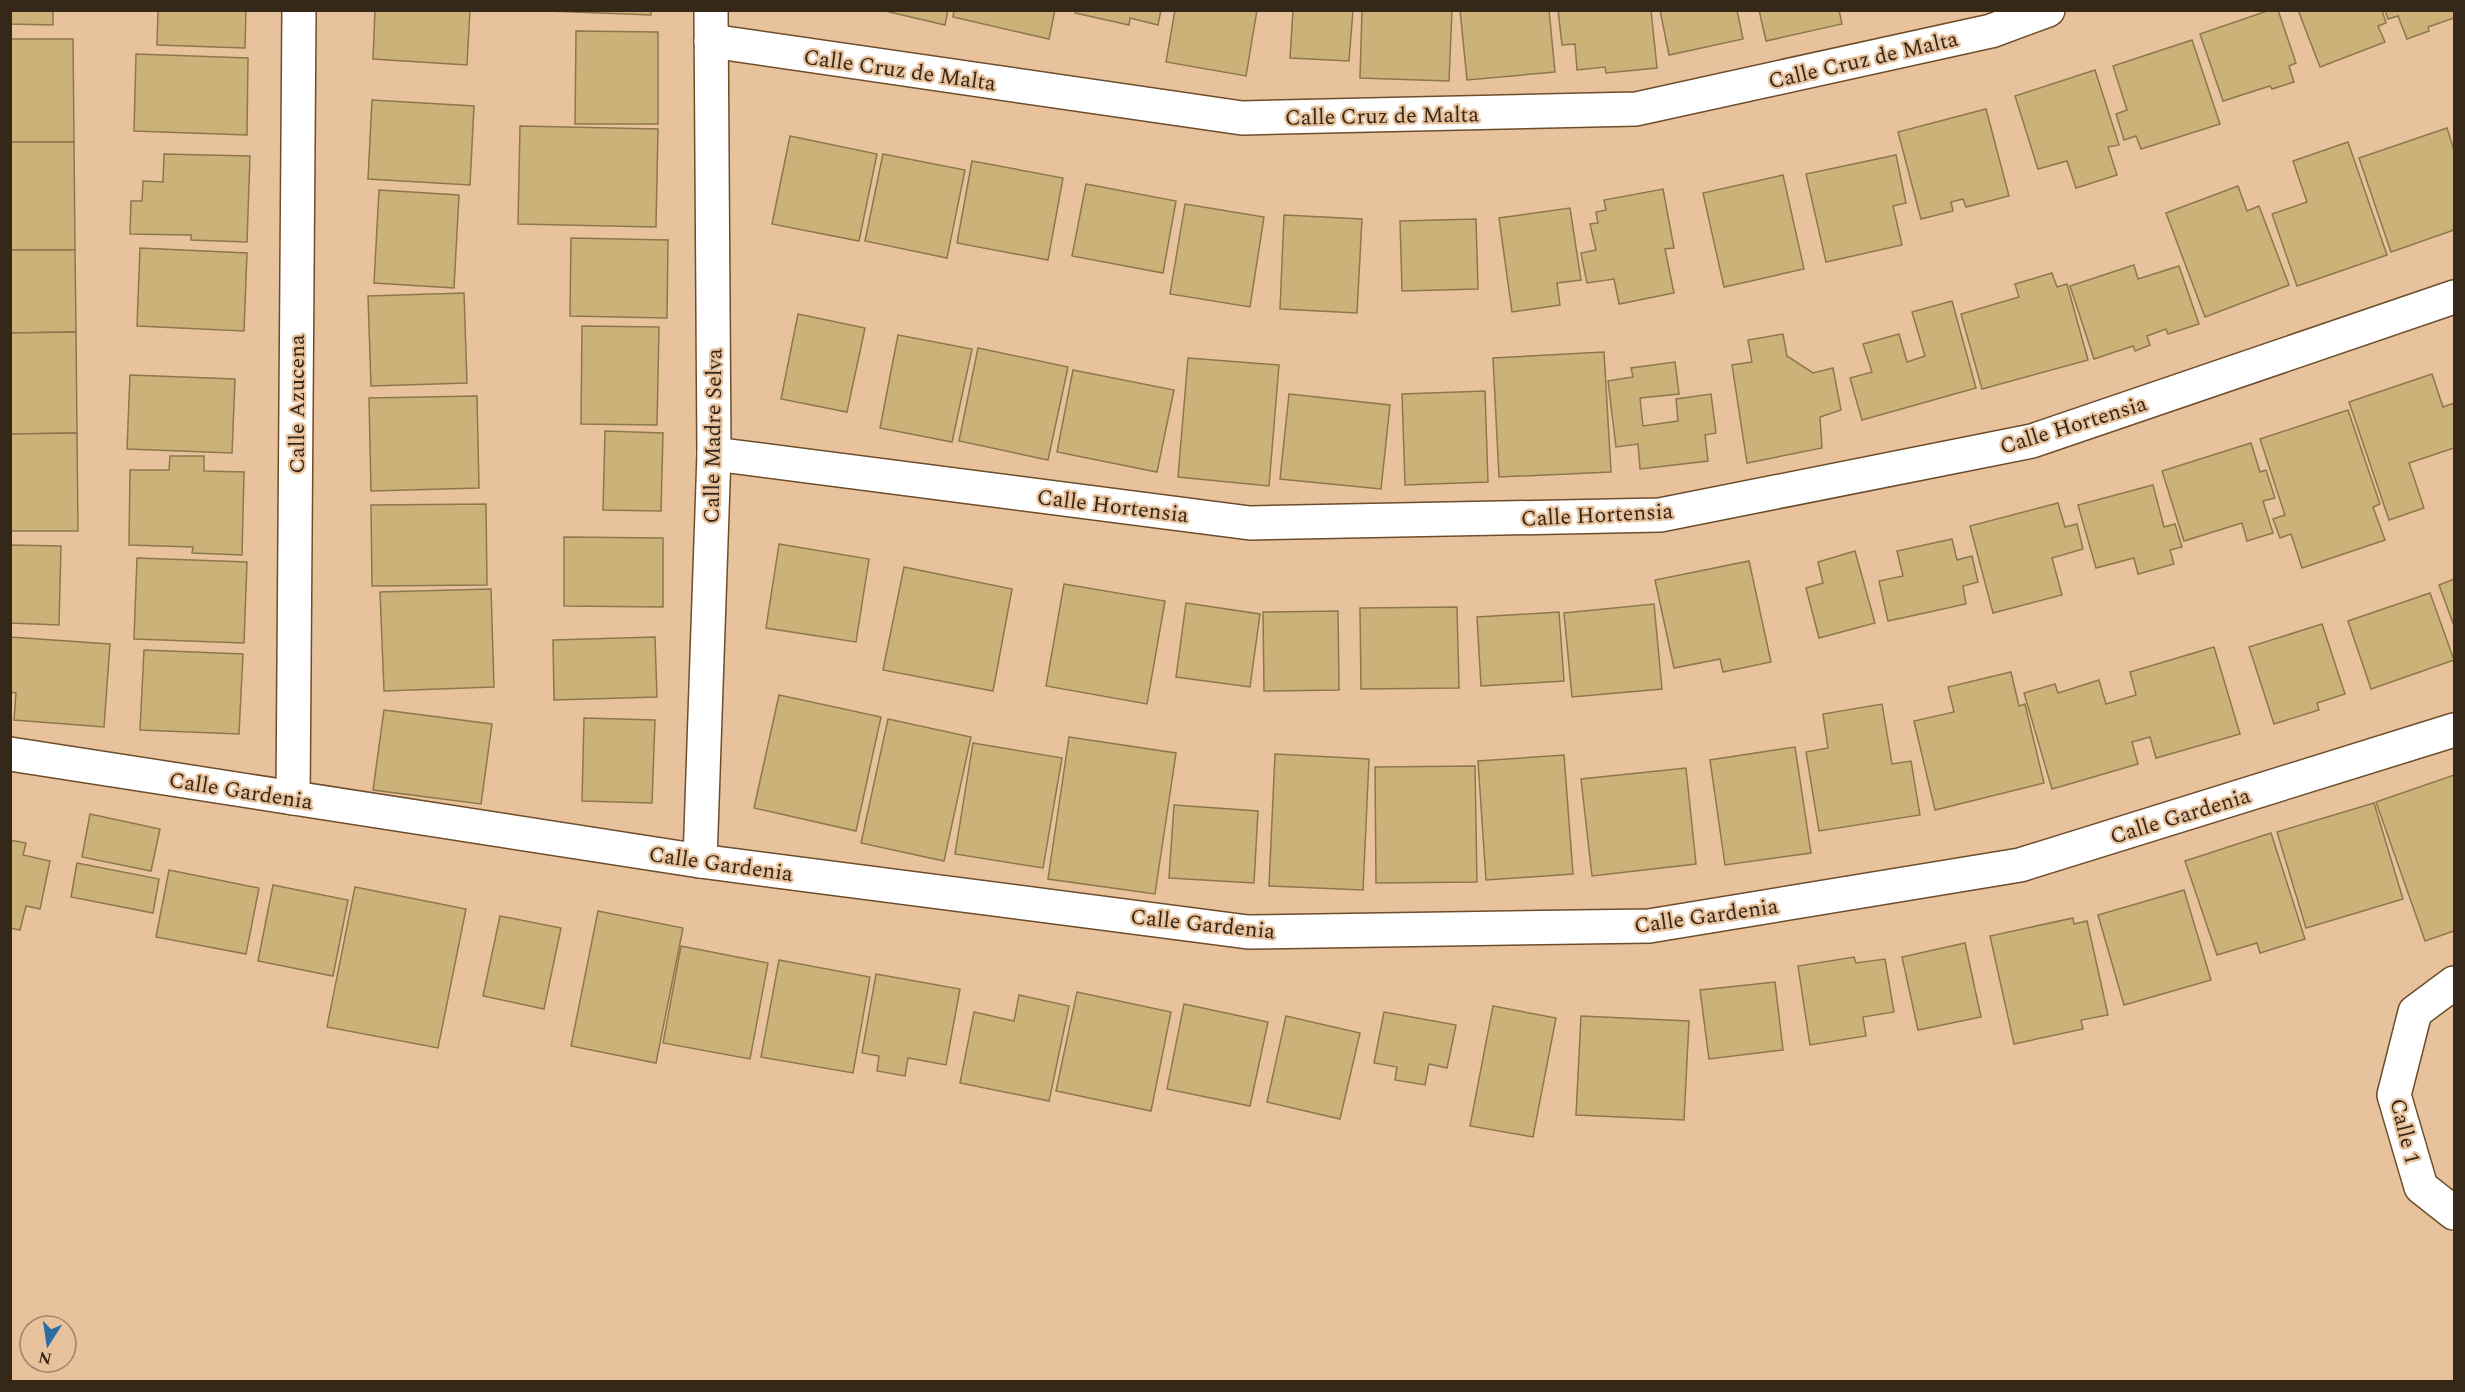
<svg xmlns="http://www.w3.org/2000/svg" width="2465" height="1392" font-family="Spectral,serif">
  <rect width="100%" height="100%" fill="#e8c29d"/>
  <g fill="#ccb278" stroke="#8c784c" stroke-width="1.5">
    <polygon points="10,10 53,10 53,25 10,24"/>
    <polygon points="158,10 246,10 245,48 157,45"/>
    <polygon points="375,10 470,10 467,65 373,59"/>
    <polygon points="521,10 651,10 651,15"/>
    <polygon points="881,10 948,10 945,25"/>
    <polygon points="954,10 1055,10 1049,39 953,17"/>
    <polygon points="1076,10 1161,10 1158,25 1130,18 1129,25 1075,13"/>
    <polygon points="1175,10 1257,10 1246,76 1166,62"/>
    <polygon points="1293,10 1353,10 1349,61 1290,58"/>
    <polygon points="1362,10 1452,10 1449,81 1360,78"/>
    <polygon points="1460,10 1549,10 1555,72 1467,80"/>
    <polygon points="1558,10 1651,10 1657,68 1606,73 1605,67 1577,70 1575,44 1562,45"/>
    <polygon points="1660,10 1737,10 1743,39 1669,55"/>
    <polygon points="1759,10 1839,10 1842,24 1766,41"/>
    <polygon points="2270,10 2278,10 2296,63 2289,66 2294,82 2272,89 2270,86 2223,101 2200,34"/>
    <polygon points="2298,10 2382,10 2386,23 2378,26 2385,42 2320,67"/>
    <polygon points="2385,10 2454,10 2454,18 2428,27 2429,31 2407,39 2398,16 2388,19"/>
    <polygon points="576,31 658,32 658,124 575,124"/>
    <polygon points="10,39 73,39 74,142 10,142"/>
    <polygon points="2192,40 2220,124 2141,149 2136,136 2124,140 2116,114 2127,110 2113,66"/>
    <polygon points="136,54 248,58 247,135 134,131"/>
    <polygon points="2095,70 2119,145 2108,147 2117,175 2076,188 2067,161 2038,169 2015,96"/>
    <polygon points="372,100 474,106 470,185 368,179"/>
    <polygon points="1986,109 2009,196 1966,207 1963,199 1951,202 1953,211 1921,219 1898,132"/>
    <polygon points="520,126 658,129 656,227 518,224"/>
    <polygon points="2447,128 2454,150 2454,230 2391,252 2359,158"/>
    <polygon points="790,136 877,154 859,241 772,224"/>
    <polygon points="10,142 74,142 75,250 10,250"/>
    <polygon points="2348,142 2387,255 2297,286 2272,214 2307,202 2293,161"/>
    <polygon points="164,154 250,156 247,242 191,240 191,235 130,234 131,201 142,201 143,181 163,182"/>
    <polygon points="883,154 965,170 947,258 865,241"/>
    <polygon points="1896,155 1906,203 1893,206 1902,245 1826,262 1806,174"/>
    <polygon points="972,161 1063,178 1048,260 957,243"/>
    <polygon points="1783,175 1804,269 1724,287 1703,193"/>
    <polygon points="1086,184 1176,201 1163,273 1072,256"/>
    <polygon points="2238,186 2247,211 2259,206 2289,285 2205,317 2166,213"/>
    <polygon points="1663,189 1674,248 1665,249 1674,293 1619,304 1614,279 1587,283 1581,253 1596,250 1590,224 1598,223 1596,212 1606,210 1604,200"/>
    <polygon points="379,190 459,195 454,288 374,283"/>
    <polygon points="1185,204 1264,217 1250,307 1170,294"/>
    <polygon points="1570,208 1581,280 1557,283 1560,305 1512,312 1499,218"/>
    <polygon points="1284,215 1362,219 1357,313 1280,309"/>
    <polygon points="1476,219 1478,289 1402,291 1400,221"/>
    <polygon points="571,238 668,240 667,318 570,316"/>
    <polygon points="140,248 247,253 244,331 137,326"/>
    <polygon points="10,250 75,250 76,332 10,333"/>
    <polygon points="2134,265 2138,279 2179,266 2199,324 2168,334 2166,329 2147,336 2150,345 2135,351 2133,346 2094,359 2070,286"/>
    <polygon points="2052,273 2057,287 2067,284 2088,360 1982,389 1961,314 2019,297 2015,284"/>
    <polygon points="464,293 467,383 371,386 368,296"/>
    <polygon points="1952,301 1976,388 1862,420 1850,378 1872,372 1863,344 1899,334 1907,362 1925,356 1912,312"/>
    <polygon points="798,314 865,328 847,412 781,399"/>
    <polygon points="582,326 659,327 657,425 581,424"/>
    <polygon points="76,332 77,433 10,434 10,333"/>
    <polygon points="1783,334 1787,356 1813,373 1833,368 1841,410 1820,417 1822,448 1747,463 1732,365 1752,362 1748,340"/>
    <polygon points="898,335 972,349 952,442 880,428"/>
    <polygon points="978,348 1068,367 1048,460 959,441"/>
    <polygon points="1604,352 1611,472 1499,477 1493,358"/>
    <polygon points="1188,358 1279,365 1269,486 1178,477"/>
    <polygon points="1675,362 1679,394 1640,398 1643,426 1678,421 1676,399 1711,394 1716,433 1705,435 1708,461 1640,469 1638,444 1616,447 1608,381 1633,377 1631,368"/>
    <polygon points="1073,370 1174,390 1157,472 1057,452"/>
    <polygon points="2432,374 2443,407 2454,403 2454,448 2409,463 2424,508 2389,520 2349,402"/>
    <polygon points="130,375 235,379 232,453 127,449"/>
    <polygon points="1485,391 1488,482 1405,485 1402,394"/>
    <polygon points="1289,394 1390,405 1381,489 1280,479"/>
    <polygon points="477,396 479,488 371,491 369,398"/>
    <polygon points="2348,410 2380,504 2373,507 2385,540 2302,568 2291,534 2280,538 2273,519 2285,515 2260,439"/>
    <polygon points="605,431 663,433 661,511 603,510"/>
    <polygon points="77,433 78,531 10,531 10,434"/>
    <polygon points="2251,443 2260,472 2266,470 2275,498 2263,501 2273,533 2247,541 2242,523 2184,541 2162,471"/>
    <polygon points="170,456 204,456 204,471 244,472 242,555 192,553 193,547 129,545 130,470 169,470"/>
    <polygon points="2153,485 2164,527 2175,524 2182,547 2170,550 2174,564 2138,574 2134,558 2096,568 2078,505"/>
    <polygon points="2058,503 2065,527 2077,524 2083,549 2052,558 2062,595 1993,613 1970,526"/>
    <polygon points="486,504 487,585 372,586 371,505"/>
    <polygon points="564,537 663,538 663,607 564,606"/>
    <polygon points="1952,539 1957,560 1972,556 1978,582 1963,586 1966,604 1888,621 1879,581 1903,576 1897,551"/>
    <polygon points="779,544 869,559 856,642 766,628"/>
    <polygon points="10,545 61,546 59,625 10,623"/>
    <polygon points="1855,551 1875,623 1819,638 1806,588 1823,583 1818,562"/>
    <polygon points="137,558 247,562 244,643 134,639"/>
    <polygon points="1749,561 1771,662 1723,672 1720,659 1674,668 1655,580"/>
    <polygon points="904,567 1012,589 993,691 883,670"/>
    <polygon points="2454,579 2454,626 2439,585"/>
    <polygon points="1064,584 1165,601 1147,704 1046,686"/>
    <polygon points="491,589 494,687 384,691 380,592"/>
    <polygon points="2430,593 2454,660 2371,689 2348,621"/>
    <polygon points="1186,603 1260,614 1250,687 1176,677"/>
    <polygon points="1654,604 1662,689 1572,697 1564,613"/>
    <polygon points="1457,607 1459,688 1361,689 1360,608"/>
    <polygon points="1338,611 1339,690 1264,691 1263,612"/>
    <polygon points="1559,612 1564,681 1481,686 1477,617"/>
    <polygon points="2322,624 2345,694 2317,703 2319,710 2274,724 2249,647"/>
    <polygon points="10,637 110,644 104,727 14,720 16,693 10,692"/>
    <polygon points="655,637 657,697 554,700 553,640"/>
    <polygon points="2214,647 2240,734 2156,758 2150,737 2132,742 2138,764 2052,789 2024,693 2055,684 2058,693 2099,680 2106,704 2136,695 2130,672"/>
    <polygon points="144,650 243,654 239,734 140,730"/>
    <polygon points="2011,672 2019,706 2025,704 2044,783 1935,810 1914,721 1954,712 1948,687"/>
    <polygon points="779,695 881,717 856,831 754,808"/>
    <polygon points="1882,704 1892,764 1911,761 1920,815 1819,831 1806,752 1828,748 1823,714"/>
    <polygon points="384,710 492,724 481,804 373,790"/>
    <polygon points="584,718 655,720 652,803 582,801"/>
    <polygon points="888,719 971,737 944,861 861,843"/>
    <polygon points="1069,737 1176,753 1155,894 1048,879"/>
    <polygon points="973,743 1062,758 1043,868 955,854"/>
    <polygon points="1795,747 1811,853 1725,865 1710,760"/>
    <polygon points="1275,754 1369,759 1363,890 1269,886"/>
    <polygon points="1564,755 1573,874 1486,880 1478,761"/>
    <polygon points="1475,766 1477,882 1376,883 1375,767"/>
    <polygon points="1686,768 1696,864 1592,876 1581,779"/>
    <polygon points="2454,775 2454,931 2425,941 2376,802"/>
    <polygon points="2374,803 2403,899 2306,928 2277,832"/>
    <polygon points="1174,805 1258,811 1254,883 1169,878"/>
    <polygon points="90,814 160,829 151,871 82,857"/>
    <polygon points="2271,833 2305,939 2260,953 2257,943 2217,955 2185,861"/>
    <polygon points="10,840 26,843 23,855 50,861 40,909 26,906 20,930 10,928"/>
    <polygon points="77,863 159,879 153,913 71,897"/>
    <polygon points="169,870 259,888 246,954 156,937"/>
    <polygon points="273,885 348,900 333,976 258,961"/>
    <polygon points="355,887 466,909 438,1048 327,1027"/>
    <polygon points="2184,890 2211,980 2124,1005 2098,915"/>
    <polygon points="598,911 683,928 656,1063 571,1046"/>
    <polygon points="500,916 561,928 544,1009 483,996"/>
    <polygon points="2073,918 2074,924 2087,921 2108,1015 2081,1020 2083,1029 2014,1044 1990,936"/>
    <polygon points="1965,943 1981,1017 1918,1030 1902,957"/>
    <polygon points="681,946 768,963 750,1059 663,1043"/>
    <polygon points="1854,957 1856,963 1885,959 1894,1012 1863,1017 1866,1036 1810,1045 1798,966"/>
    <polygon points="779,960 870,977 853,1073 761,1057"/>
    <polygon points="876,974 960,989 946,1065 908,1058 905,1076 877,1071 879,1056 862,1053"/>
    <polygon points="1775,982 1783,1050 1709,1059 1700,990"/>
    <polygon points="1077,992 1171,1012 1151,1111 1056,1091"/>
    <polygon points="1019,995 1069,1006 1049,1101 960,1083 974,1012 1014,1021"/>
    <polygon points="1184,1004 1268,1022 1250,1106 1167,1089"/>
    <polygon points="1493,1006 1556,1018 1533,1137 1470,1126"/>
    <polygon points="1384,1012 1456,1025 1447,1068 1429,1064 1425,1085 1395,1080 1397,1067 1374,1063"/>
    <polygon points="1286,1016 1360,1033 1340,1119 1267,1102"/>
    <polygon points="1581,1016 1689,1021 1684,1120 1576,1115"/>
  </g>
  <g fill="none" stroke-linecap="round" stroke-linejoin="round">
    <g stroke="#6d4d2a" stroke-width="36">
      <g id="minor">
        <polyline points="711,41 1242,118 1636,109 1991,31 2048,10"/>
        <polyline points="714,454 1250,523 1660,515 2032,441 2454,297"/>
        <polyline points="10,754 700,861 1248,932 1649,926 2020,865 2454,730"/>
        <polyline points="293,798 299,10"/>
        <polyline points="700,861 714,454 711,10"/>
        <polyline points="2454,983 2415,1012 2394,1095 2421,1187 2454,1213"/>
      </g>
    </g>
    <use href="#minor" stroke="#fff" stroke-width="33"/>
  </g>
  <g text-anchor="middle" stroke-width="4.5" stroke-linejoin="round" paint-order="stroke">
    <g font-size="22" fill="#362819" stroke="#e8c29d">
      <text transform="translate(1863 59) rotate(-13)" y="8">Calle Cruz de Malta</text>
      <text transform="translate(900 69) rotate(8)" y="8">Calle Cruz de Malta</text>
      <text transform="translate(1382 115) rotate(-1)" y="8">Calle Cruz de Malta</text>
      <text transform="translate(296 404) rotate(-90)" y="8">Calle Azucena</text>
      <text transform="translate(2073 424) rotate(-17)" y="8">Calle Hortensia</text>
      <text transform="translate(712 436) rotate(-89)" y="8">Calle Madre Selva</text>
      <text transform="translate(1113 505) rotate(7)" y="8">Calle Hortensia</text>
      <text transform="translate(1597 514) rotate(-3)" y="8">Calle Hortensia</text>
      <text transform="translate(241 790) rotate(9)" y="8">Calle Gardenia</text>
      <text transform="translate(2180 815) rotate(-17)" y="8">Calle Gardenia</text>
      <text transform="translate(721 863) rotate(8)" y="8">Calle Gardenia</text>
      <text transform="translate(1706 915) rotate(-8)" y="8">Calle Gardenia</text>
      <text transform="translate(1203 923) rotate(6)" y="8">Calle Gardenia</text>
      <text transform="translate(2406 1131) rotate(76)" y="8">Calle 1</text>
    </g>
  </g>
  <rect width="2465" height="1392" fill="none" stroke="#362819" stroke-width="24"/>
  <g transform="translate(48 1344) rotate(192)"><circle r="28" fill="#e8c29d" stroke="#a18468" stroke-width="1.5"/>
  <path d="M0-4.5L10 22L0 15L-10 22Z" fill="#2c6ea4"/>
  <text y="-9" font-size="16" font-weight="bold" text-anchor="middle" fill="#362819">N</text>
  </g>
</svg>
